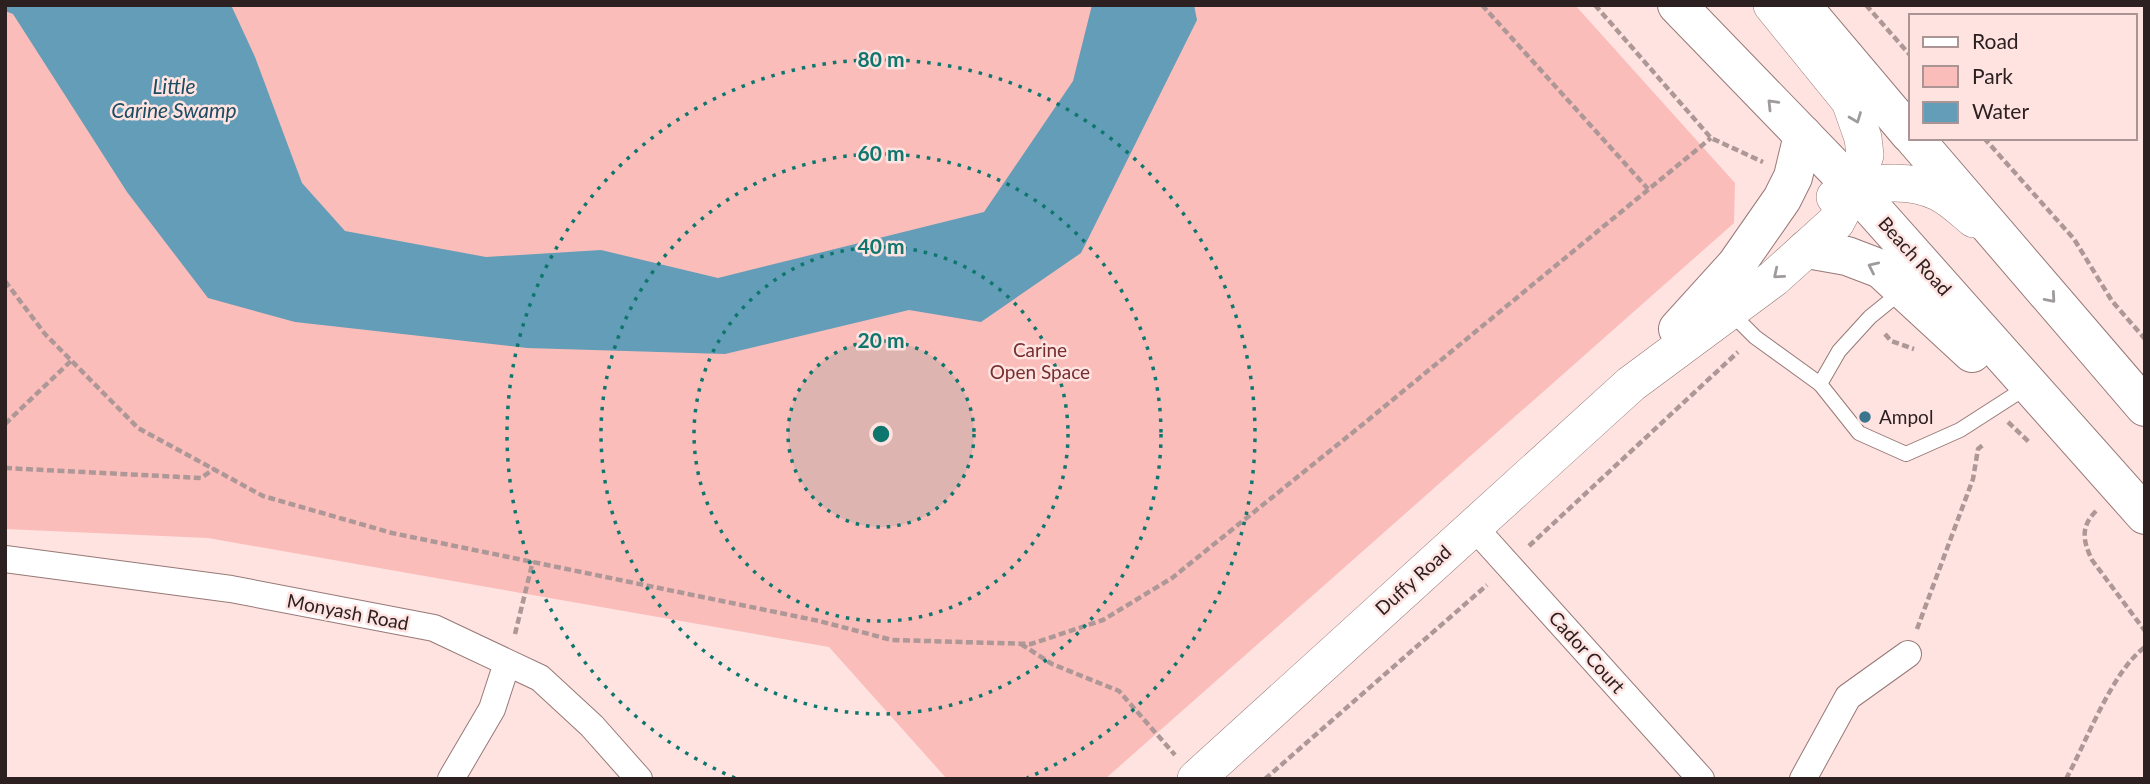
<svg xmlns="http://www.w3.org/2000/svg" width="2150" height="784" font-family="Lato,sans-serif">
  <rect width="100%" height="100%" fill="#fee3e1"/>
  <polygon fill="#fabdba" points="5,5 1575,5 1735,183 1734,223 1105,779 947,779 829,647 208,538 5,529"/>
  <polygon fill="#639db7" points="5,5 231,5 255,57 302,183 345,231 486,257 601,250 718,278 984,212 1073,81 1092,5 1194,5 1197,20 1081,253 981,322 909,310 725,354 527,348 295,322 208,298 127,192 13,14 5,11"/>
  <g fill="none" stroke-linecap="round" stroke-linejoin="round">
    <g stroke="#977977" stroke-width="16">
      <g id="service">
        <polyline points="1902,291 1870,317 1839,351 1820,384 1859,433 1906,454 1960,430 2016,394"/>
        <polyline points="1729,311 1755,337 1820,384"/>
      </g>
    </g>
    <g stroke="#977977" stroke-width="28">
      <g id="minor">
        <polyline points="1473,526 1701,779"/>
        <polyline points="5,559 231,589 434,628 540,678 592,726 639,779"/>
        <polyline points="451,779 492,709 507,663"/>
        <polyline points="1803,779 1848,697 1908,654"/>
      </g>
    </g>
    <g stroke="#977977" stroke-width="38">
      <g id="secondary">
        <path d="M 1835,197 C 1865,182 1906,177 1938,192 C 1951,198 1963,210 1974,219"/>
        <polyline points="1196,779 1631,384 1774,278 1836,222 1854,188 1865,155 1863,138 1850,101 1772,5"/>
      </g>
    </g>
    <g stroke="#977977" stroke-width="40">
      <g id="primary">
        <polyline points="1677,5 1854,188 2145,515"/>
        <polyline points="1801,5 1910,134"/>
        <polyline points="1914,138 2145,407"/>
        <polyline points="1807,249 1847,256 1881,269 1972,353"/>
        <polyline points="1678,329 1736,265 1782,199 1793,177 1803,135"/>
      </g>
    </g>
    <g stroke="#ae9897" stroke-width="4.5" stroke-dasharray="7 3.5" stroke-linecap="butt">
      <polyline points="1482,5 1648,189"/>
      <polyline points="1595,5 1711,138 1763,162"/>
      <polyline points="1866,5 1910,55"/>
      <polyline points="1984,138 2074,239 2112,301 2145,339"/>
      <polyline points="5,281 45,334 138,428 263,496 392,533 819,621 892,640 1031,644 1103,620 1172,578 1362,425 1711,138"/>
      <polyline points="1885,334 1891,341 1914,349"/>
      <polyline points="2008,422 2030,443"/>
      <polyline points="5,424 72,360"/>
      <polyline points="5,468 201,478 214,469"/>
      <path d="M 2096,511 C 2080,527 2083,541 2092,560 L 2145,631"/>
      <polyline points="1529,546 1738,352"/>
      <polyline points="1917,629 1973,479 1978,449 1984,444"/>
      <polyline points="515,634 533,561"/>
      <polyline points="1021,644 1052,664 1119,691 1175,755"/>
      <polyline points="1265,779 1487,585"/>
      <path d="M 2066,779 C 2086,743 2112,671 2145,647"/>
    </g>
    <use href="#service" stroke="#fff" stroke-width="14"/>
    <use href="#minor" stroke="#fff" stroke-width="26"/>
    <use href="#secondary" stroke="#fff" stroke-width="37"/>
    <use href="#primary" stroke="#fff" stroke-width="38"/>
  </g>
  <defs><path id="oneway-chevron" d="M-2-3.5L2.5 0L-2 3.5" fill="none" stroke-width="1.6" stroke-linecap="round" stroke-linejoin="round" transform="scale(1.75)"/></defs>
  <g stroke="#a09b9b">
    <use href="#oneway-chevron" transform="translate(1772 104) rotate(-134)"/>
    <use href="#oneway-chevron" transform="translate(1856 118) rotate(69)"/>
    <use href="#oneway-chevron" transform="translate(1873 267) rotate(-155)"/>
    <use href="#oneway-chevron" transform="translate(1778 274) rotate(140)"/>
    <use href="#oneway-chevron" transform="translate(2051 298) rotate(49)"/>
  </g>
  <circle cx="881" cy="434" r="93" fill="#0f766e" fill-opacity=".12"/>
  <g fill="none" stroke="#0f766e" stroke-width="3.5" stroke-dasharray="3.5 7">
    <circle cx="881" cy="434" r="93"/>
    <circle cx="881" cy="434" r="187"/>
    <circle cx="881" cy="434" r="280"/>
    <path d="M735 778A374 374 0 1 1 1027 778"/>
  </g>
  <circle fill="#3b758e" stroke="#fee3e1" stroke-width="2.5" cx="1865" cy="417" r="7"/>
  <g text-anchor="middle" stroke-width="5" stroke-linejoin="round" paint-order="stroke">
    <g font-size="19" fill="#2d2020" stroke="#fee3e1">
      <text transform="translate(1915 256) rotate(48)" y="7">Beach Road</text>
      <text transform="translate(1413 580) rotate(-42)" y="7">Duffy Road</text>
      <text transform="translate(348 612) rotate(11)" y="7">Monyash Road</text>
      <text transform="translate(1587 652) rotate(48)" y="7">Cador Court</text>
    </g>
    <g font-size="19" fill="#762e2e" stroke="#fee3e1">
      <text x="1040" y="357">Carine<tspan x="1040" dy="22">Open Space</tspan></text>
    </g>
    <g font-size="19" fill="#2d2020" stroke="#fee3e1" text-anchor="start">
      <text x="1879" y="424">Ampol</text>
    </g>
    <g font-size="21" font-style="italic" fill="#1c4c61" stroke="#fee3e1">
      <text x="174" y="94">Little<tspan x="174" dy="24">Carine Swamp</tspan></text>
    </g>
  </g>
  <circle cx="881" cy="434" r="10" fill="#0f766e" stroke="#fee3e1" stroke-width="3.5"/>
  <g font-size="21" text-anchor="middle" font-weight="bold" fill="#0f766e" stroke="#fee3e1" stroke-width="5" stroke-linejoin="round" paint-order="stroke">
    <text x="881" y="67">80 m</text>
    <text x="881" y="161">60 m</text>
    <text x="881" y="254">40 m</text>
    <text x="881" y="348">20 m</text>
  </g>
  <rect width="2150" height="784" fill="none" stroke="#2d2020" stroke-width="14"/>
  <rect x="1909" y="14" width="228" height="126" fill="#fee3e1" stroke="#aa9594" stroke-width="2"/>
  <rect x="1923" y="37" width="35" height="10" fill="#ffffff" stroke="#aa9594" stroke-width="2"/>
  <text x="1972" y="49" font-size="21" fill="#2d2020">Road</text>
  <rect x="1923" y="66" width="35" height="21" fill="#fabdba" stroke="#aa9594" stroke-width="2"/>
  <text x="1972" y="84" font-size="21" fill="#2d2020">Park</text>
  <rect x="1923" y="102" width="35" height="21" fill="#639db7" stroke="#aa9594" stroke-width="2"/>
  <text x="1972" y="119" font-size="21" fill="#2d2020">Water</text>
</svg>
